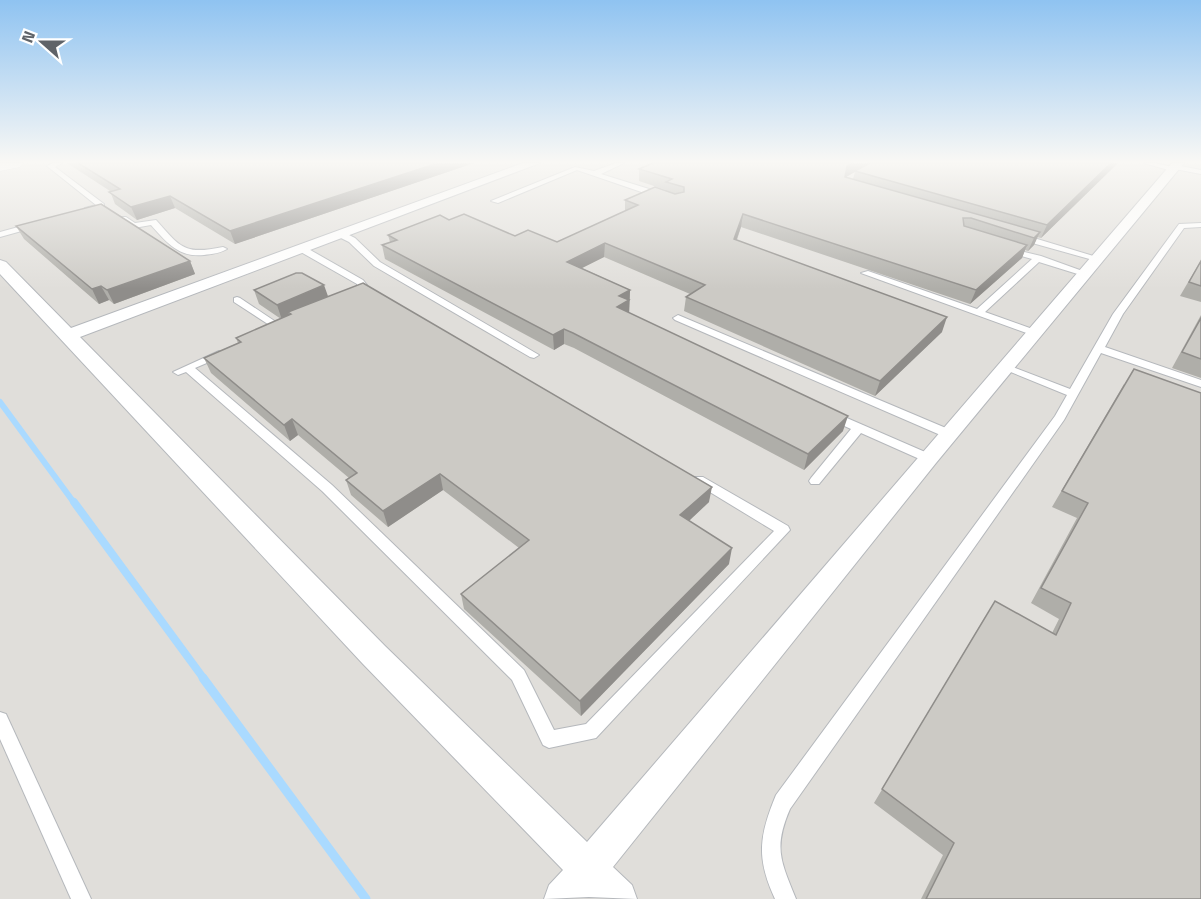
<svg xmlns="http://www.w3.org/2000/svg" width="1201" height="899" font-family="'Titillium Web',sans-serif">
  <rect width="100%" height="100%" fill="#f1efe8"/>
  <rect fill="#e0deda" x="0" y="163" width="1201" height="736"/>
  <g fill="none" stroke-linecap="round" stroke-linejoin="round">
    <polyline stroke="#aadaff" stroke-width="6" points="0,402 75,504"/>
    <polyline stroke="#aadaff" stroke-width="8" points="74,502 204,679"/>
    <polyline stroke="#aadaff" stroke-width="9" points="203,678 366,899"/>
    <g stroke="#b5b8bc" stroke-width="2">
      <g id="lane">
        <polygon points="53,163 62,163 55,167 104,204 104,208 85,212 85,208 96,205 47,166"/>
        <polygon points="616,163 624,163 601,174 665,194 665,198 659,198 577,170 498,203 491,201 575,167 594,171"/>
        <polygon points="1144,163 1154,163 1172,167 1175,165 1201,170 1201,174 1175,169 1172,171"/>
        <path d="M 120,217 L 126,217 L 135,223 L 156,220 C 181,248 184,255 223,247 L 227,249 C 221,253 212,254 204,255 C 179,258 166,242 151,225 L 134,228 L 120,221 Z"/>
        <polygon points="33,223 37,225 36,227 0,237 0,232"/>
        <path d="M 1201,223 L 1201,227 L 1184,228 L 1123,314 L 1105,347 L 1201,380 L 1201,387 L 1101,353 L 1064,420 L 790,809 C 773,848 781,862 796,899 L 775,899 C 756,858 759,836 776,795 L 1055,416 L 1067,395 L 1001,368 L 1002,366 L 1010,366 L 1070,389 L 1113,314 L 1179,224 Z"/>
        <polygon points="337,232 343,232 355,238 380,262 539,355 534,358 530,357 374,266 349,242 337,236"/>
        <polygon points="1018,235 1024,235 1100,258 1093,260 1018,239"/>
        <path d="M 299,247 L 305,247 L 363,280 L 367,285 C 365,293 359,299 350,297 L 350,293 L 357,289 L 357,284 L 299,251 Z"/>
        <polygon points="1004,247 1041,256 1088,273 1084,276 1039,262 985,312 1038,331 1038,335 1032,335 861,273 868,271 977,309 1032,259 1004,251"/>
        <polygon points="237,297 240,298 285,328 283,330 277,330 234,302 234,298"/>
        <polygon points="678,315 953,431 955,434 949,438 945,437 675,320 673,318"/>
        <polygon points="219,351 224,354 223,356 195,368 332,485 524,670 554,730 586,724 774,531 695,483 693,480 695,477 703,477 788,526 790,530 596,738 549,748 543,745 512,680 322,491 186,372 178,375 173,372"/>
        <polygon points="833,412 932,455 934,458 928,462 924,461 861,433 819,484 811,484 809,481 811,478 851,429 829,419 827,416"/>
        <polygon points="0,712 6,714 91,899 71,899 0,739"/>
      </g>
    </g>
    <g stroke="#b5b8bc" stroke-width="2">
      <polygon id="street" points="523,163 540,163 80,337 385,646 587,842 1172,163 1184,163 936,463 613,867 632,885 637,899 589,897 544,899 549,885 563,870 363,664 0,274 0,260 6,262 71,328"/>
    </g>
    <g stroke="#b6babf" stroke-width="1">
      <polygon id="secondary" points="0,163 23,163 20,167 0,171"/>
    </g>
    <use href="#lane" fill="#fff" fill-rule="evenodd"/>
    <use href="#street" fill="#fff" fill-rule="evenodd"/>
    <use href="#secondary" fill="#fff" fill-rule="evenodd"/>
  </g>
  <g fill="#afaea9" fill-rule="evenodd">
    <polygon points="67,163 474,163 235,244 175,208 137,220 115,204 110,191"/>
    <path d="M 653,163 L 1118,163 L 1041,238 L 1037,237 L 1034,245 L 1028,251 L 1025,250 L 1022,258 L 970,304 L 741,227 L 737,240 L 942,332 L 875,396 L 684,311 L 686,297 L 690,294 L 604,257 L 582,268 L 630,290 L 629,313 L 843,431 L 804,470 L 574,348 L 564,344 L 554,350 L 385,259 L 382,245 L 390,242 L 388,235 L 449,220 L 515,236 L 557,242 L 625,211 L 625,200 L 666,190 L 639,181 L 639,169 ZM 855,172 L 853,179 L 846,177 Z"/>
    <polygon points="16,226 190,261 195,274 114,304 109,300 99,304 24,239"/>
    <polygon points="1201,260 1201,302 1180,296"/>
    <polygon points="254,290 328,297 709,502 689,521 729,564 581,716 464,609 461,594 519,548 443,490 388,527 351,495 346,480 349,478 298,435 290,441 211,373 204,358 238,343 236,338 281,319 259,304"/>
    <polygon points="1201,315 1201,378 1172,368"/>
    <polygon points="1124,384 1201,899 921,899 943,855 874,803 985,617 1052,633 1059,619 1031,603 1077,518 1052,507"/>
  </g>
  <g fill="#8f8d8a">
    <polygon points="438,163 474,163 235,244 230,231"/>
    <polygon points="853,163 871,163 844,178 847,166"/>
    <polygon points="1111,163 1118,163 1041,238 1047,225"/>
    <polygon points="170,196 175,208 137,220 131,207"/>
    <polygon points="743,214 741,227 732,252 734,239"/>
    <polygon points="1040,232 1034,245 1028,251 1034,238"/>
    <polygon points="605,243 604,257 568,275 567,262"/>
    <polygon points="1027,245 1022,258 970,304 976,290"/>
    <polygon points="190,261 195,274 114,304 107,290"/>
    <polygon points="324,285 329,299 291,314 288,312 290,316 282,320 277,305"/>
    <polygon points="101,286 109,300 99,304 92,289"/>
    <polygon points="630,290 629,315 617,322 619,296"/>
    <polygon points="947,317 942,332 875,396 880,381"/>
    <polygon points="564,329 564,344 554,350 553,335"/>
    <polygon points="848,416 843,431 804,470 808,454"/>
    <polygon points="292,419 298,435 290,441 284,425"/>
    <polygon points="440,474 443,490 388,527 383,511"/>
    <polygon points="712,487 709,502 678,531 680,515"/>
    <polygon points="732,548 729,564 581,716 580,701"/>
  </g>
  <g fill="#cccac5" stroke="#8f8d8a" stroke-width="1.5">
    <polygon points="78,163 438,163 230,231 170,196 131,207 109,192 120,189"/>
    <polygon points="653,163 853,163 847,166 845,177 1040,232 1034,238 971,218 963,218 964,226 1027,245 976,290 743,214 734,239 947,317 880,381 686,297 705,285 605,243 567,262 630,290 619,296 629,300 617,307 848,416 808,454 573,333 564,329 553,335 382,245 397,240 388,235 440,215 449,220 464,214 515,236 528,230 557,242 638,205 625,200 655,187 675,194 684,192 684,187 666,182 672,179 639,169"/>
    <polygon points="870,163 1111,163 1047,225 855,171"/>
    <polygon points="101,204 190,261 107,290 101,286 92,289 16,226"/>
    <polygon points="1201,261 1201,286 1189,282"/>
    <polygon points="296,273 302,273 324,285 277,305 254,290"/>
    <polygon points="363,283 712,487 680,515 732,548 580,701 461,594 529,540 440,474 383,511 346,480 357,473 292,419 284,425 204,358 241,342 236,338 291,314 288,312"/>
    <polygon points="1201,318 1201,359 1182,352"/>
    <polygon points="1134,369 1201,393 1201,899 926,899 954,843 882,789 995,601 1056,635 1071,603 1041,588 1088,503 1062,491"/>
  </g>
  <linearGradient id="sky" x2="0" y2="1"><stop stop-color="#8fc3f1"/><stop offset="0.56" stop-color="#f9f8f5"/><stop offset="1" stop-color="#f9f8f5" stop-opacity="0"/></linearGradient>
  <rect width="1201" height="289" fill="url(#sky)"/>
  <g transform="translate(42 42) rotate(291)" stroke="#ffffff" stroke-width="4.5" paint-order="stroke">
  <path d="M0-4.5L10 22L0 15L-10 22Z" fill="#5f6368"/>
  <text y="-9" font-size="16" font-weight="bold" text-anchor="middle" fill="#5f6368">N</text>
  </g>
</svg>
